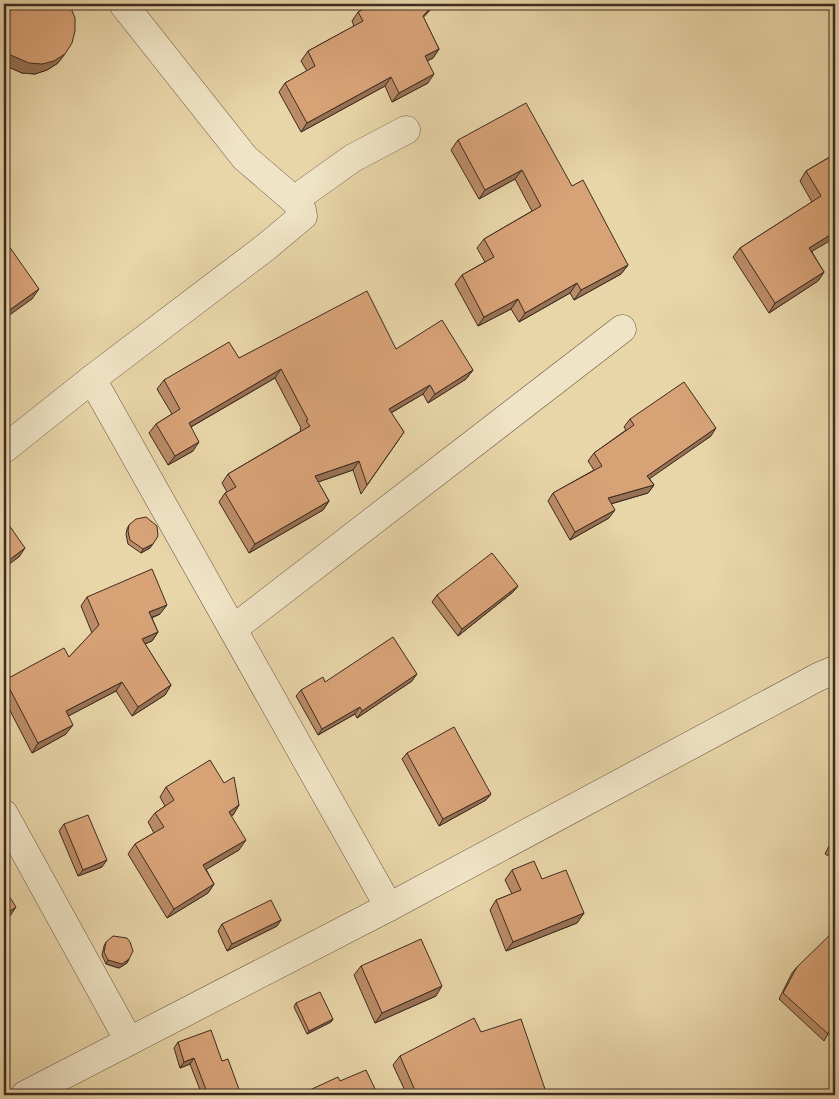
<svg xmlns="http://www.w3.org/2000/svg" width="839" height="1099" font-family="'IM FELL Double Pica',serif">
  <rect width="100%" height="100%" fill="#e8d5a8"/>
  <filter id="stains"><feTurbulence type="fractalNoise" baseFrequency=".004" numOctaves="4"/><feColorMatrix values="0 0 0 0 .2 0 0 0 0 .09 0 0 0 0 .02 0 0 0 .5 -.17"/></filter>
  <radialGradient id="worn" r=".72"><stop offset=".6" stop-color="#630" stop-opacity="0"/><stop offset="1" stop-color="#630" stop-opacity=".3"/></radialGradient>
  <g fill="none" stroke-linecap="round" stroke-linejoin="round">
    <g stroke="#685644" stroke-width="29">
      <g id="street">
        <polyline points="294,200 353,158 406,130"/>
        <polyline points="92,379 389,907"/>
        <polyline points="4,449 92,379 266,247 303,216 302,210 294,200 245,158 123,4"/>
        <polyline points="233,629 622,329"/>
        <polyline points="4,814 129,1041"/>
        <polyline points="25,1095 389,907 818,677 835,670"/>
      </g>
    </g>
    <use href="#street" stroke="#f0e4c6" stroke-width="28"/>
  </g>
  <g fill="#ba8b66" stroke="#3d2c22">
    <polygon points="5,4 68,4 58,63 47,70 35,74 22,73 4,65 4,7"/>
    <polygon points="374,4 436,4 423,17 439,49 433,58 427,61 428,83 392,102 385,86 301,132 279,92 285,83 307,71 301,61 308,51 354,26 352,21 358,12"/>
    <polygon points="458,140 572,186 628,265 621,274 574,300 570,293 519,322 511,309 478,326 455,284 462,275 485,262 477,248 484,239 532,211 515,179 479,199 451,150"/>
    <polygon points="835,154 812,252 824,272 818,281 769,313 733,257 740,248 812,202 800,181 806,171"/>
    <polygon points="396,349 473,370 466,379 428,403 423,394 391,413 404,432 361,494 353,470 318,482 329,501 323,510 249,553 219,502 225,493 227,492 222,483 228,474 301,431 300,430 301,428 275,378 191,427 193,451 168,465 149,433 156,424 172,414 157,389 164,380 239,358"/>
    <polygon points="630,419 711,436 649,478 654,485 648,493 611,504 609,518 570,540 548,501 553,493 594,470 588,461 594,453 626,430 624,427"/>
    <polygon points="129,525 150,548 141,553 128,544 126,534 127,529"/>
    <polygon points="518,586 513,592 458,636 432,602 437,595"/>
    <polygon points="87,597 160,614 152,618 158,632 152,641 145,644 171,685 165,695 132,716 116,691 68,716 66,734 32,753 4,699 4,681 5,680 69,657 92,633 81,606"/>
    <polygon points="412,681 357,718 355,714 318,735 296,696 301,690 325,682"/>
    <polygon points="407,753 491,794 486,800 439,826 402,759"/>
    <polygon points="224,783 239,805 233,815 231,816 239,850 206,869 214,884 208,893 167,918 128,854 135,844 154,833 148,822 155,813 165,806 160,797 166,787"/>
    <polygon points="64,824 102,867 78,876 59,831"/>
    <polygon points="835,834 835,859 825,854"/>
    <polygon points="512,870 542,879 584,913 577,923 506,951 490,910 496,900 512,894 505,880"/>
    <polygon points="281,920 277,926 227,951 218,931 222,924"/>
    <polygon points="106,942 129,959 127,963 119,968 106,964 102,955 104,946"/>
    <polygon points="361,966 436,996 375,1023 354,975"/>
    <polygon points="797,967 828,1034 824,1041 779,999 792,973"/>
    <polygon points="296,1003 333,1019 331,1022 307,1034 294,1007"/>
    <polygon points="481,1032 547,1095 407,1095 393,1065 400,1056"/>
    <polygon points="178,1042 222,1061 241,1095 202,1095 190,1064 180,1068 174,1048"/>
  </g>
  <g fill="#977153" stroke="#3d2c22">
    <polygon points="434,4 436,4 416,25 423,16"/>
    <polygon points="439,49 433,58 419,65 425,56"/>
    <polygon points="6,53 65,54 58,63 47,70 35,74 22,73 4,65 4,56"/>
    <polygon points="434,74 428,83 392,102 399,93"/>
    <polygon points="391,77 385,86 301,132 307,123"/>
    <polygon points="522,170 515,179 479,199 485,190"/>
    <polygon points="835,232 835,238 802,257 809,248"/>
    <polygon points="628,265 621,274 574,300 581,290"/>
    <polygon points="824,272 818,281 769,313 775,303"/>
    <polygon points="577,283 570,293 519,322 525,313"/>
    <polygon points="39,289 32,299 4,319 4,314"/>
    <polygon points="518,299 511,309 478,326 484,317"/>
    <polygon points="281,369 275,378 182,432 189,423"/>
    <polygon points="473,370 466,379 428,403 435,394"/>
    <polygon points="430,385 423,394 382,418 389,409"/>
    <polygon points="716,428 711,436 642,484 647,476"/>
    <polygon points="199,442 193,451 168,465 175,456"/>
    <polygon points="359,461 353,470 309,485 315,476"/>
    <polygon points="654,485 648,493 603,506 608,498"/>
    <polygon points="329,501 323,510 249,553 255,544"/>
    <polygon points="615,510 609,518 570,540 575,532"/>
    <polygon points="153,544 150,548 141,553 143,549"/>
    <polygon points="25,548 19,557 4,568 4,564"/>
    <polygon points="518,586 513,592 458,636 462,629"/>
    <polygon points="167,605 160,614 143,621 149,612"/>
    <polygon points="158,632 152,641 135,648 142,639"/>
    <polygon points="417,674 412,681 357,718 362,711"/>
    <polygon points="122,682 116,691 59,721 66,711"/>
    <polygon points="171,685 165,695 132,716 138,707"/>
    <polygon points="360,707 355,714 318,735 322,729"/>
    <polygon points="73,725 66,734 32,753 38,743"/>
    <polygon points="491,794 486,800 439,826 443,819"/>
    <polygon points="239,805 233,815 222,822 229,812"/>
    <polygon points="246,840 239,850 197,875 203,865"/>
    <polygon points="107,860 102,867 78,876 83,870"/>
    <polygon points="214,884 208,893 167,918 174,909"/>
    <polygon points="16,907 10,916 4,920 4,915"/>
    <polygon points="584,913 577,923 506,951 513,942"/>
    <polygon points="281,920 277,926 227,951 232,944"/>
    <polygon points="129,959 127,963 119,968 106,964 108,960"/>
    <polygon points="442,986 436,996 375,1023 382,1013"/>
    <polygon points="333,1019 331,1022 307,1034 309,1031"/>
    <polygon points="194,1058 190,1064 180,1068 184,1062"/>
  </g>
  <g fill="#d8a277" stroke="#3d2c22">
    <polygon points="8,4 68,4 70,6 75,18 75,31 72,43 65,54 54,61 42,64 29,63 6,53 4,44 4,11"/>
    <polygon points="374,4 434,4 423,16 439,49 425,56 434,74 399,93 391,77 307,123 285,83 315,66 308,51 363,21 358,12"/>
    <polygon points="526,103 572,186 583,180 628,265 581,290 577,283 525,313 518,299 484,317 462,275 494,257 484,239 541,206 522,170 485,190 458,140"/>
    <polygon points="835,154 835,232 809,248 824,272 775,303 740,248 821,196 806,171"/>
    <polygon points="4,239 39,289 4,314"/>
    <polygon points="367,291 396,349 442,320 473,370 435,394 430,385 389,409 404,432 367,485 359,461 315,476 329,501 255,544 225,493 236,487 228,474 310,426 306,421 308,420 281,369 189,423 199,442 175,456 156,424 180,409 164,380 229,342 239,358"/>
    <polygon points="684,382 716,428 647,476 654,485 608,498 615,510 575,532 553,493 602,466 594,453 634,425 630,419"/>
    <polygon points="146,517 157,526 158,536 153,544 143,549 130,540 128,531 129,525 136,519"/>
    <polygon points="4,518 25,548 4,564"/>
    <polygon points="492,553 518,586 462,629 437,595"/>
    <polygon points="152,569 167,605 149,612 158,632 142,639 171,685 138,707 122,682 66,711 73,725 38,743 5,680 64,648 69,657 99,625 87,597"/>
    <polygon points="393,637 417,674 362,711 360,707 322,729 301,690 323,677 325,682"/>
    <polygon points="454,727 491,794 443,819 407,753"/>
    <polygon points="210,760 224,783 234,777 239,805 229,812 246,840 203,865 214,884 174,909 135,844 164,827 155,813 174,800 166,787"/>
    <polygon points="88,815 107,860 83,870 64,824"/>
    <polygon points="4,829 7,834 4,836"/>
    <polygon points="835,836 835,850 830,847"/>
    <polygon points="534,861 542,879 566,870 584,913 513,942 496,900 521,890 512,870"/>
    <polygon points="4,888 16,907 4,915"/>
    <polygon points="271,900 281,920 232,944 222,924"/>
    <polygon points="835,930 835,1020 828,1034 783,993 797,967"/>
    <polygon points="113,936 127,938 130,942 133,951 129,959 122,964 108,960 104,952 106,942"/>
    <polygon points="421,939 442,986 382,1013 361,966"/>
    <polygon points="320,992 333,1019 309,1031 296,1003"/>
    <polygon points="474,1018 481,1032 521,1019 547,1095 417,1095 400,1056"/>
    <polygon points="211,1030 222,1061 228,1059 241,1095 208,1095 194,1058 184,1062 178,1042"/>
    <polygon points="366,1070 378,1095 299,1095 338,1077 340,1081"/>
  </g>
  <rect width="839" height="1099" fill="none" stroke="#e8d5a8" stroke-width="20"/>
  <rect x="5" y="5" width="829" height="1089" fill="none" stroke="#3d2c22" stroke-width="2.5"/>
  <rect x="10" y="10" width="819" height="1079" fill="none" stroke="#3d2c22"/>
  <rect width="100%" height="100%" filter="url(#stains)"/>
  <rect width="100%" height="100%" fill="url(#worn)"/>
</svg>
